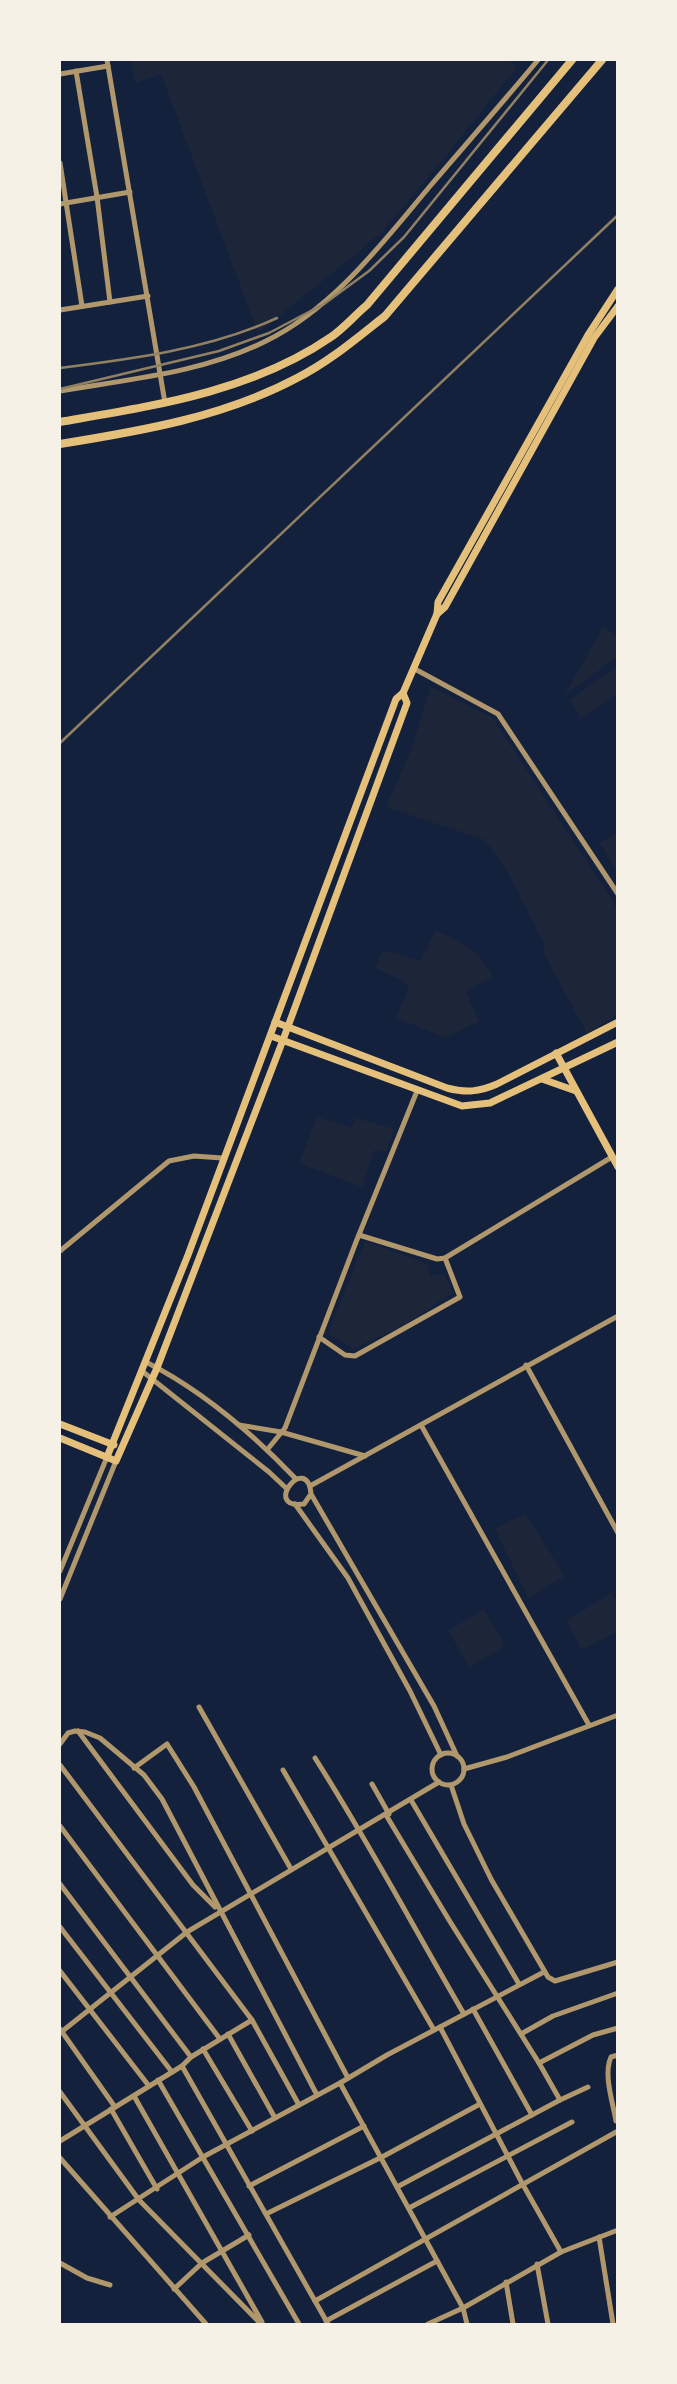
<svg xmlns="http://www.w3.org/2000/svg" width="677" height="2384" font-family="Helvetica,sans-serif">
  <rect width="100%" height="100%" fill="#14213d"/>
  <g fill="#1d2539">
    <polygon points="130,60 510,60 517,67 444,158 383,231 356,254 258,333 161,74 135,83"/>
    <polygon points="603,627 617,635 617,657 564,696"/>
    <polygon points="617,666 617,694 581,718 570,700"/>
    <polygon points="431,687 492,717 611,898 617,910 617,1015 587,1033 543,953 544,944 508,873 485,840 386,807 410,752"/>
    <polygon points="617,832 617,871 600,843"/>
    <path d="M 435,931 C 462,942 478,950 493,976 L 466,992 L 479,1021 L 446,1038 L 396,1018 L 409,987 L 401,980 L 375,968 L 383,950 L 421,961 Z"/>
    <polygon points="317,1117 352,1128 356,1118 394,1129 386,1152 374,1150 362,1187 299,1163"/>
    <polygon points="365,1241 427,1264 431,1276 444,1273 453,1293 404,1325 353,1349 328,1333"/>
    <polygon points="525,1514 565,1576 528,1598 495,1529"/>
    <polygon points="611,1593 617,1604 617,1632 582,1650 567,1621"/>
    <polygon points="484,1609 505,1646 470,1667 448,1631"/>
  </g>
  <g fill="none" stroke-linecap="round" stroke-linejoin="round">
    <g stroke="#b1986c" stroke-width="5">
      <polyline points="107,60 165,403"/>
      <polyline points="76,71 97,197 110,302"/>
      <polyline points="60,74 108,66"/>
      <polyline points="60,163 82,306"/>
      <polyline points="60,204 130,192"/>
      <polyline points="60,310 148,296"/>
      <path d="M 60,391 C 129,379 202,373 266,341 C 334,308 383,242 431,185 C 467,143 503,102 538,60"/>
      <polyline points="413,668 498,714 618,894"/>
      <polyline points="359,1235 437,1259 445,1258 612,1157"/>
      <polyline points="60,1251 169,1161 194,1156 222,1158"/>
      <polyline points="319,1337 345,1355 355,1356 460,1297 445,1258"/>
      <path d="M 146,1362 C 201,1390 253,1434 296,1479"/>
      <polyline points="526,1365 618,1533"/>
      <polyline points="142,1371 269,1472 286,1488"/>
      <polyline points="239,1425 281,1432 365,1456"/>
      <polyline points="421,1425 589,1725"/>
      <polyline points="267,1450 285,1428 356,1242 417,1091"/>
      <polyline points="310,1486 618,1316"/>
      <path d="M 311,1494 L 304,1504 C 261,1510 307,1451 311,1494 L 434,1706 L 457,1756"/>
      <polyline points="295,1504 348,1578 410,1691 441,1755"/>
      <polyline points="60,1571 107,1457"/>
      <polyline points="60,1599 116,1461"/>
      <polyline points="199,1707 291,1869"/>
      <polyline points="78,1731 193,1885 215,1907"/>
      <polyline points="60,1744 68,1733 75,1731 85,1732 100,1738 144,1775 162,1799 317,2095"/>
      <circle cx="448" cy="1769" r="16"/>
      <path d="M 315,1758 C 368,1841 414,1928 464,2014"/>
      <polyline points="60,1765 252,2020 299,2105"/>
      <polyline points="134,1768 167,1744 194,1787 348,2078"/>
      <polyline points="464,1769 507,1757 618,1715"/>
      <polyline points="283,1770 434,2030"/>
      <polyline points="372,1784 389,1814"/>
      <polyline points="451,1785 464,1824 491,1879 548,1977 555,1981 618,1962"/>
      <polyline points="411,1800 519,1984"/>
      <polyline points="386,1815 449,1920 539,2063"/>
      <polyline points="60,1826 220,2039"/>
      <polyline points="60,1884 191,2057 182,2066 60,2141"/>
      <polyline points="60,1927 172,2072"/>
      <polyline points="60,1971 149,2086"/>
      <polyline points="473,2009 532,2115"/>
      <polyline points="440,2027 522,2183 561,2252"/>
      <polyline points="60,2029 115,2107"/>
      <polyline points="60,2033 187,1932 439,1782"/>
      <polyline points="228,2034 275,2118"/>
      <polyline points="521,2034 553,2016 618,1993"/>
      <polyline points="203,2049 252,2131"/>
      <polyline points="191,2057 252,2020"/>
      <polyline points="182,2066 328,2324"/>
      <polyline points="158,2080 299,2324"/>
      <polyline points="60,2092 139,2200 261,2324"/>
      <polyline points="134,2096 262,2322"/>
      <polyline points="560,2100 539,2063 593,2035 618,2028"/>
      <polyline points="111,2109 157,2189"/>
      <path d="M 616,2121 C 613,2103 603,2074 611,2057 L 618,2055"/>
      <polyline points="60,2158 206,2324"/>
      <polyline points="249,2186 364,2126"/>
      <polyline points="397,2187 560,2100 588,2087"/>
      <polyline points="409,2208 572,2122"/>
      <polyline points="266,2214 382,2157 480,2104"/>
      <polyline points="110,2217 203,2157 340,2083"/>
      <polyline points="599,2237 613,2324"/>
      <polyline points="60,2263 87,2278 110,2285"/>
      <polyline points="537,2264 548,2324"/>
      <polyline points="506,2282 513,2324"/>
      <polyline points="174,2289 202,2263 249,2235"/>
      <polyline points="315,2301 618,2131"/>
      <polyline points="326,2321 437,2261"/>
      <polyline points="428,2324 463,2308 561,2252 618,2230"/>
      <polyline points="467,2324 463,2308 340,2083 387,2055 544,1972"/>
    </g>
    <g stroke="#e5c07b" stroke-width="7">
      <polyline points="437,614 445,607 594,338 618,306"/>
      <path d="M 275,1022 L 447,1088 C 466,1093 479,1092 497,1084 L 618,1022"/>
      <polyline points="271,1036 462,1106 490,1103 618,1042"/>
      <polyline points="556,1053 618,1167"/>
      <polyline points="542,1079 576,1091"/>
      <polyline points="60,1424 114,1445"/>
      <polyline points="60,1438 116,1461 157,1368 283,1040 407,703 403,693"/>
      <polyline points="107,1457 188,1255 396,699 403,693 437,614 438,602 588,335 618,289"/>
    </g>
    <g stroke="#e5c07b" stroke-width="8">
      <path d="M 60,422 C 152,406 251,392 331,337 C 344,328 355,315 367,305 L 572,60"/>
      <path d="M 60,444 C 141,431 224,417 297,378 C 329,362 357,338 385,316 L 602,60"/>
    </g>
    <g stroke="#918062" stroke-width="2.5">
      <path d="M 60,368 C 132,359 210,349 277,318"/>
      <polyline points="60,389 219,351 269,333 324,304 369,271 404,237 548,60"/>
      <polyline points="60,743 618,215"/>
    </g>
  </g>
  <rect width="677" height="2384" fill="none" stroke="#f6f1e7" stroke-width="122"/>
</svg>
